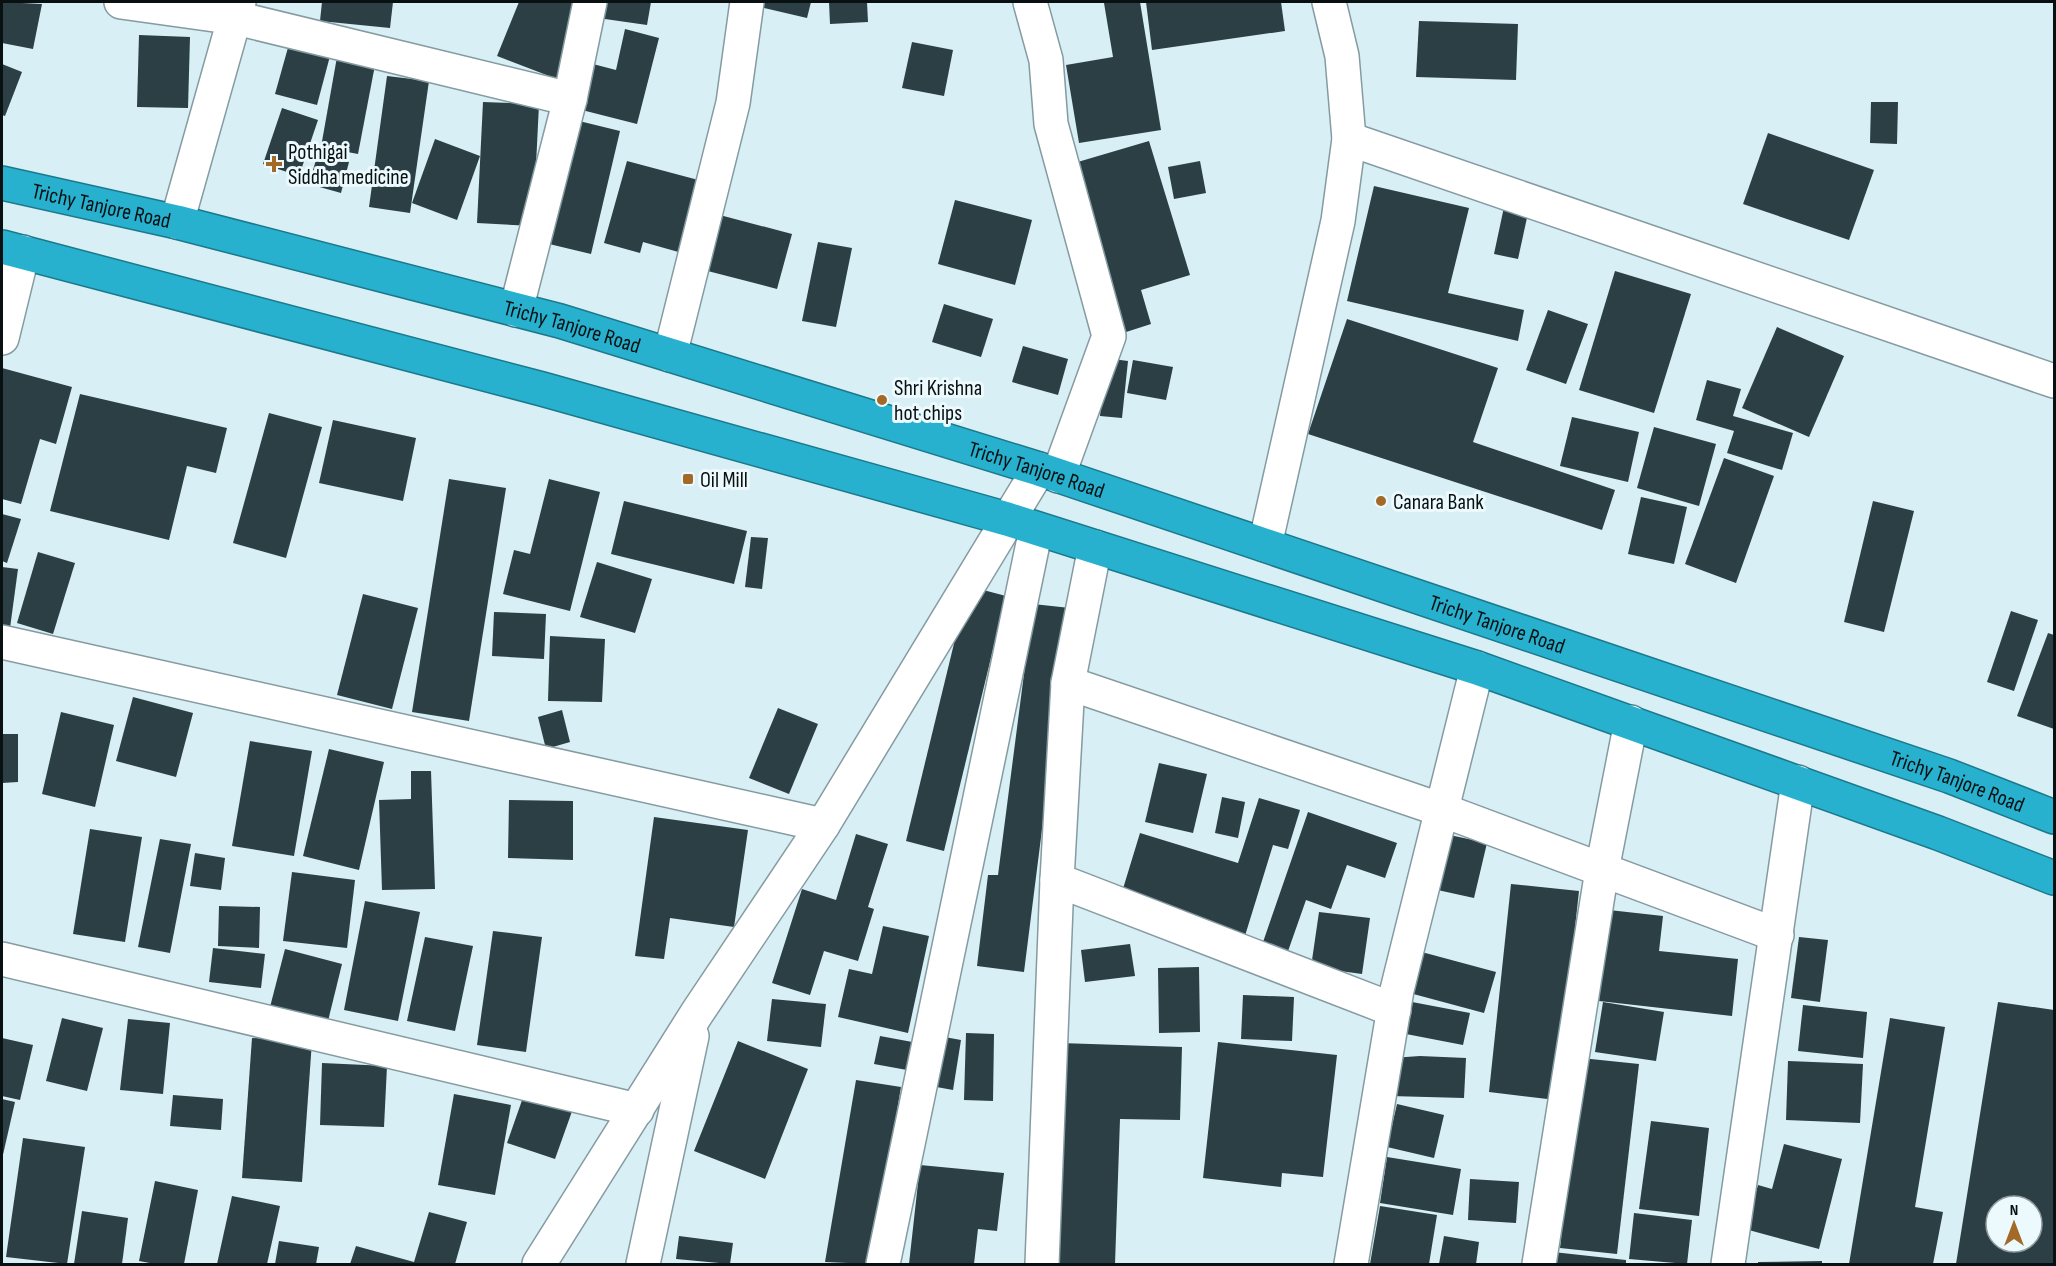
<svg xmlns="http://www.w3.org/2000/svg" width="2056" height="1266" font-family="'Sofia Sans Condensed',sans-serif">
  <rect width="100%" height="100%" fill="#d7eff5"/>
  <g fill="#2b3f45" fill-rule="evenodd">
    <polygon points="2,2 42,4 33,49 2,43"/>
    <polygon points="322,2 393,2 390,28 320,21"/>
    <polygon points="519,2 573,2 584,6 557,79 497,56"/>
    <polygon points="601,2 651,2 647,25 598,18"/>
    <polygon points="756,2 811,2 807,18 755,6"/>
    <polygon points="829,2 867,2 868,22 830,24"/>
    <polygon points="1140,2 1161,130 1079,143 1066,65 1113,57 1104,3"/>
    <polygon points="1146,2 1281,2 1285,31 1152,50"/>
    <polygon points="1419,21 1518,24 1516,80 1416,77"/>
    <polygon points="625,29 659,38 637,124 578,109 589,63 616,70"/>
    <polygon points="139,35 190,37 188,108 137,107"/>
    <polygon points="912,42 953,50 944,96 902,88"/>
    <polygon points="289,44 330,56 317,105 275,94"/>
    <polygon points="337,57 375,65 358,154 321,147"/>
    <polygon points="2,64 22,72 5,116 2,115"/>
    <polygon points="387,76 429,81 410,213 369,207"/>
    <polygon points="483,102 539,104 533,226 477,223"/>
    <polygon points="1871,102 1898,102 1897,144 1870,143"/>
    <polygon points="282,108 318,120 299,176 263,164"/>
    <polygon points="575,120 620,131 591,254 545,243"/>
    <polygon points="1768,133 1874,170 1849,240 1743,204"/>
    <polygon points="435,139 480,156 457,220 412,203"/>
    <polygon points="1149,141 1190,275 1141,290 1151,324 1123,333 1071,164"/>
    <polygon points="318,153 349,162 341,193 309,184"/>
    <polygon points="627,161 702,181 682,253 643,242 640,253 604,243"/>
    <polygon points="1200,161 1206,193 1174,199 1168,167"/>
    <polygon points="1374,186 1469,208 1448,293 1524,310 1518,341 1347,301"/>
    <polygon points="955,200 1032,220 1015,285 938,264"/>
    <polygon points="1504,207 1528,213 1518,259 1494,254"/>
    <polygon points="716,214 792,234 777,289 700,269"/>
    <polygon points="818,242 852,248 836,327 802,321"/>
    <polygon points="1615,271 1691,294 1654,413 1579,390"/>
    <polygon points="944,304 993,319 981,357 932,342"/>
    <polygon points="1548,310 1588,324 1566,384 1526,370"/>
    <polygon points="1347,319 1498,368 1473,442 1615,490 1602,530 1308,434"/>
    <polygon points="1777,327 1844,356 1809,437 1742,408"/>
    <polygon points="1023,346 1068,359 1058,395 1012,382"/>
    <polygon points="1105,358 1128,361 1122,418 1100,416"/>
    <polygon points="1133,360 1173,367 1166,400 1127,393"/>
    <polygon points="2,368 72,387 56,444 40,439 21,504 2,499"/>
    <polygon points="1707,380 1741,389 1733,416 1793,433 1782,470 1727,453 1734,431 1696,420"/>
    <polygon points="80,394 227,428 216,473 187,466 169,540 50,511"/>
    <polygon points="269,413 322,427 286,558 233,543"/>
    <polygon points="1572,417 1639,432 1628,482 1560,466"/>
    <polygon points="333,420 416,438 403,501 319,483"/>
    <polygon points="1654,427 1716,444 1699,506 1637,488"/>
    <polygon points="1724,458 1774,476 1736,583 1685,564"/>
    <polygon points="449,479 506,488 469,721 412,712"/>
    <polygon points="549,479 600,492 570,611 503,594 514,550 530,554"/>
    <polygon points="1641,497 1687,507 1674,564 1628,554"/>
    <polygon points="624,501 747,531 734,584 611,554"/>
    <polygon points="1873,501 1914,511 1884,632 1844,622"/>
    <polygon points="2,514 21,519 7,563 2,561"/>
    <polygon points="751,537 768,538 762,589 745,587"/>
    <polygon points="38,552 75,563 53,634 17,623"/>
    <polygon points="597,562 652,579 635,633 580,617"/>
    <polygon points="2,567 18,569 10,628 2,627"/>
    <polygon points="968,586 1006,596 944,851 906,841"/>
    <polygon points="363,594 418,608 392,709 337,695"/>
    <polygon points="1033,604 1070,608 1024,972 977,966 988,875 998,875"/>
    <polygon points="2011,611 2038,620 2014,691 1987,682"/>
    <polygon points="494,612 546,614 544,659 492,656"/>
    <polygon points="2048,633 2054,635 2054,729 2017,716"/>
    <polygon points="550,636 605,639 602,702 548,701"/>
    <polygon points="133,697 193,713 176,777 116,761"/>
    <polygon points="778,708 818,724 789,794 749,778"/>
    <polygon points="562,710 570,742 546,749 538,717"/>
    <polygon points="61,712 114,725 95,807 42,794"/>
    <polygon points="2,734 18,734 18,782 2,783"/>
    <polygon points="250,741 312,751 294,856 232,846"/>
    <polygon points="329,749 384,762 359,870 303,856"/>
    <polygon points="1159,763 1207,774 1193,833 1145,822"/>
    <polygon points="411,771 431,771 435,889 382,890 379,800 411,799"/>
    <polygon points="1222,797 1245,802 1238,838 1215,833"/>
    <polygon points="1259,798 1300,810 1288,849 1273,845 1244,939 1122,892 1140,833 1238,863"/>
    <polygon points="509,800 573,801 573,860 508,858"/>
    <polygon points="1308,812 1397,843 1385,878 1347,865 1331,909 1306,900 1287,954 1262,945"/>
    <polygon points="654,817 748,830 734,927 670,918 664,959 635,956"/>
    <polygon points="90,829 142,837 125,942 73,934"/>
    <polygon points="856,834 888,844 868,907 874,909 858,961 824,951 810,995 772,983 802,889 836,900"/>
    <polygon points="1445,834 1487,843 1474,898 1433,889"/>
    <polygon points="160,839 191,844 170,953 138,947"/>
    <polygon points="195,853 225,858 221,890 190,886"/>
    <polygon points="292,872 355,880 347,948 283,941"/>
    <polygon points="1511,884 1579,891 1556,1100 1489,1092"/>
    <polygon points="365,901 420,912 398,1021 344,1010"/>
    <polygon points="219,906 260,907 259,948 218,946"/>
    <polygon points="1609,910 1663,916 1659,951 1738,959 1732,1016 1599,1001"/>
    <polygon points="1319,912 1370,918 1362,974 1311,967"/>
    <polygon points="883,926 929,936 908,1033 838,1017 849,969 872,974"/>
    <polygon points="493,931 542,937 526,1052 477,1045"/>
    <polygon points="425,937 473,946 455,1031 407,1021"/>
    <polygon points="1799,937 1828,940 1820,1002 1791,998"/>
    <polygon points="1130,944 1135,976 1085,982 1081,950"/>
    <polygon points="213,948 265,954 261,988 209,982"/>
    <polygon points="285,949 342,964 328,1021 270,1007"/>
    <polygon points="1418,951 1496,972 1484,1013 1406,992"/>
    <polygon points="1199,967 1200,1032 1159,1033 1158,968"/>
    <polygon points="1243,995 1294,997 1292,1041 1241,1039"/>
    <polygon points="772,999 826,1004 821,1047 767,1041"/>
    <polygon points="1412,1002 1470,1013 1463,1045 1406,1034"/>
    <polygon points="1603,1002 1664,1012 1656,1061 1595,1052"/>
    <path d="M 1998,1002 L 2054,1010 L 2054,1264 L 1956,1264 ZM 1996,1206 L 2032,1206 L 2032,1242 L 1996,1242 Z"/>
    <polygon points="1803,1005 1867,1012 1863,1058 1798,1051"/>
    <polygon points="62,1018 103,1028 87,1091 46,1081"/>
    <polygon points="1890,1018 1945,1027 1915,1207 1943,1212 1933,1264 1849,1264"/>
    <polygon points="128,1019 170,1023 163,1094 120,1090"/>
    <polygon points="966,1033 994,1034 993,1101 964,1100"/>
    <polygon points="880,1036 923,1044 918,1072 874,1064"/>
    <polygon points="939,1036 961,1040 953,1090 931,1086"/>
    <polygon points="2,1038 33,1045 20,1100 2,1096"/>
    <polygon points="252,1038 312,1041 302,1182 242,1178"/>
    <polygon points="738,1041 808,1069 765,1179 694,1151"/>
    <polygon points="1218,1042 1337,1055 1323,1177 1282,1173 1281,1187 1203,1178"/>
    <polygon points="1060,1043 1182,1047 1180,1120 1120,1119 1115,1264 1055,1264"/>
    <polygon points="1420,1056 1466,1058 1464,1098 1390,1096 1392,1058"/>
    <polygon points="1581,1058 1639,1064 1617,1254 1560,1248"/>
    <polygon points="1788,1061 1863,1064 1860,1123 1786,1120"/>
    <polygon points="322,1063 387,1066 384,1127 320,1125"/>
    <polygon points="856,1080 901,1087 871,1264 825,1262"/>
    <polygon points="527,1086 575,1103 555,1159 507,1143"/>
    <polygon points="454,1094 511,1105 495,1195 438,1185"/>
    <polygon points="173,1095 223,1099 221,1130 170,1126"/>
    <polygon points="2,1099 15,1102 2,1159"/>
    <polygon points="1397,1104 1444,1115 1434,1158 1387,1147"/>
    <polygon points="1651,1121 1709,1128 1699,1216 1639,1209"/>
    <polygon points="23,1138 85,1147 67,1264 6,1257"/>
    <polygon points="1784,1144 1842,1159 1819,1249 1745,1229 1758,1185 1772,1189"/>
    <polygon points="1387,1157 1461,1169 1453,1215 1380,1203"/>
    <polygon points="920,1165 1004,1173 997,1231 978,1229 974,1264 909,1264"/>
    <polygon points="1470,1179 1519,1182 1516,1223 1468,1220"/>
    <polygon points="155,1181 198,1190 184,1264 155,1264 139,1261"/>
    <polygon points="232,1196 280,1206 267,1264 217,1264"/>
    <polygon points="1380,1206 1437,1215 1429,1264 1370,1264"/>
    <polygon points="82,1211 128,1218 122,1264 74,1264"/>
    <polygon points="429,1212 467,1222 455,1264 350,1264 356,1246 414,1262"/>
    <polygon points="1634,1213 1692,1220 1687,1264 1629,1259"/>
    <polygon points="679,1236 733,1243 730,1264 676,1259"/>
    <polygon points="1444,1236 1479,1242 1476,1264 1439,1264"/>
    <polygon points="279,1241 319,1247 316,1264 275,1264"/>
    <polygon points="1553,1252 1626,1260 1626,1264 1551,1264"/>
    <polygon points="1822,1261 1822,1264 1758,1264 1758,1262"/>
  </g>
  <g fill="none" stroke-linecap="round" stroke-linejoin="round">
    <g stroke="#859ba1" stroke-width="36">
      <g id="minor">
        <polyline points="121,2 236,18 570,99"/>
        <polyline points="1030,2 1046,60 1051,124 1109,336 1058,476"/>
        <polyline points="1349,139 2054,381"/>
        <polyline points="177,222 239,2"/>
        <polyline points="516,310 570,99 590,2"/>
        <polyline points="2,338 23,252"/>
        <polyline points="670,355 733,103 747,2"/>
        <polyline points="1265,545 1338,221 1349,139 1342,56 1329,2"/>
        <polyline points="2,642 823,825"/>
        <polyline points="1068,683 1442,810 1777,935"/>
        <polyline points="1057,880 1394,1010"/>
        <polyline points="2,959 637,1110"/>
        <polyline points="539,1264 697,1013 823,825 1039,469"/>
        <polyline points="643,1264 692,1036"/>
        <polyline points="883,1264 1036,529"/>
        <polyline points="1042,1264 1057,880 1068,683 1095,547"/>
        <polyline points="1351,1264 1397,990 1477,668"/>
        <polyline points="1539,1264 1602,870 1631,722"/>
        <polyline points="1728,1264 1798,782"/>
      </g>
    </g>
    <g stroke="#1c798c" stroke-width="36">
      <g id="highway">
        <path id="s1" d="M 2,183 L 177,222 L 560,321 L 1039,469 L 1949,776 L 2054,817"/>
        <polyline points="2,247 542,389 1007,519 1477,668 1938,833 2054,878"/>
      </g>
    </g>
    <use href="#minor" stroke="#fff" stroke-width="33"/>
    <use href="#highway" stroke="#27b1ce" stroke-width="33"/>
  </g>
  <g fill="#a26927" stroke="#ecfafe" stroke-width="2">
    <path d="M271 155h6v6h6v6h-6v6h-6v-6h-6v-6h6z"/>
    <circle cx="882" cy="400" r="6"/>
    <rect x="682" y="473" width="12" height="12" rx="3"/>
    <circle cx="1381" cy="501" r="6"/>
  </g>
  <g text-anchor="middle" stroke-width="6" stroke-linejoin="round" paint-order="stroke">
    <g font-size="22" fill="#081012" stroke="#ecfafe" text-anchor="start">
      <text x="288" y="159">Pothigai<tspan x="288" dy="25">Siddha medicine</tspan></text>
      <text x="894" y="395">Shri Krishna<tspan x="894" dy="25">hot chips</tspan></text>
      <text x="700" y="487">Oil Mill</text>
      <text x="1393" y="509">Canara Bank</text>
    </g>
    <g font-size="22" fill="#081012" stroke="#ecfafe">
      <text dy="8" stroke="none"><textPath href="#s1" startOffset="102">Trichy Tanjore Road</textPath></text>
      <text dy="8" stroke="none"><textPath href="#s1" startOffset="588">Trichy Tanjore Road</textPath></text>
      <text dy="8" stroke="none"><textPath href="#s1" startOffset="1074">Trichy Tanjore Road</textPath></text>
      <text dy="8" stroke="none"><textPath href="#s1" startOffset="1560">Trichy Tanjore Road</textPath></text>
      <text dy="8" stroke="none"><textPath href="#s1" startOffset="2046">Trichy Tanjore Road</textPath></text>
    </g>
  </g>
  <rect width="2056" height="1266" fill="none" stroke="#081012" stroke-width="6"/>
  <g transform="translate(2014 1224)"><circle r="28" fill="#ecfafe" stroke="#919ca0" stroke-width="1.5"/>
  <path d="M0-4.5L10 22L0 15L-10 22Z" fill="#a26927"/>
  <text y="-9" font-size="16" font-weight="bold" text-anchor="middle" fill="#081012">N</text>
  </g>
</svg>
